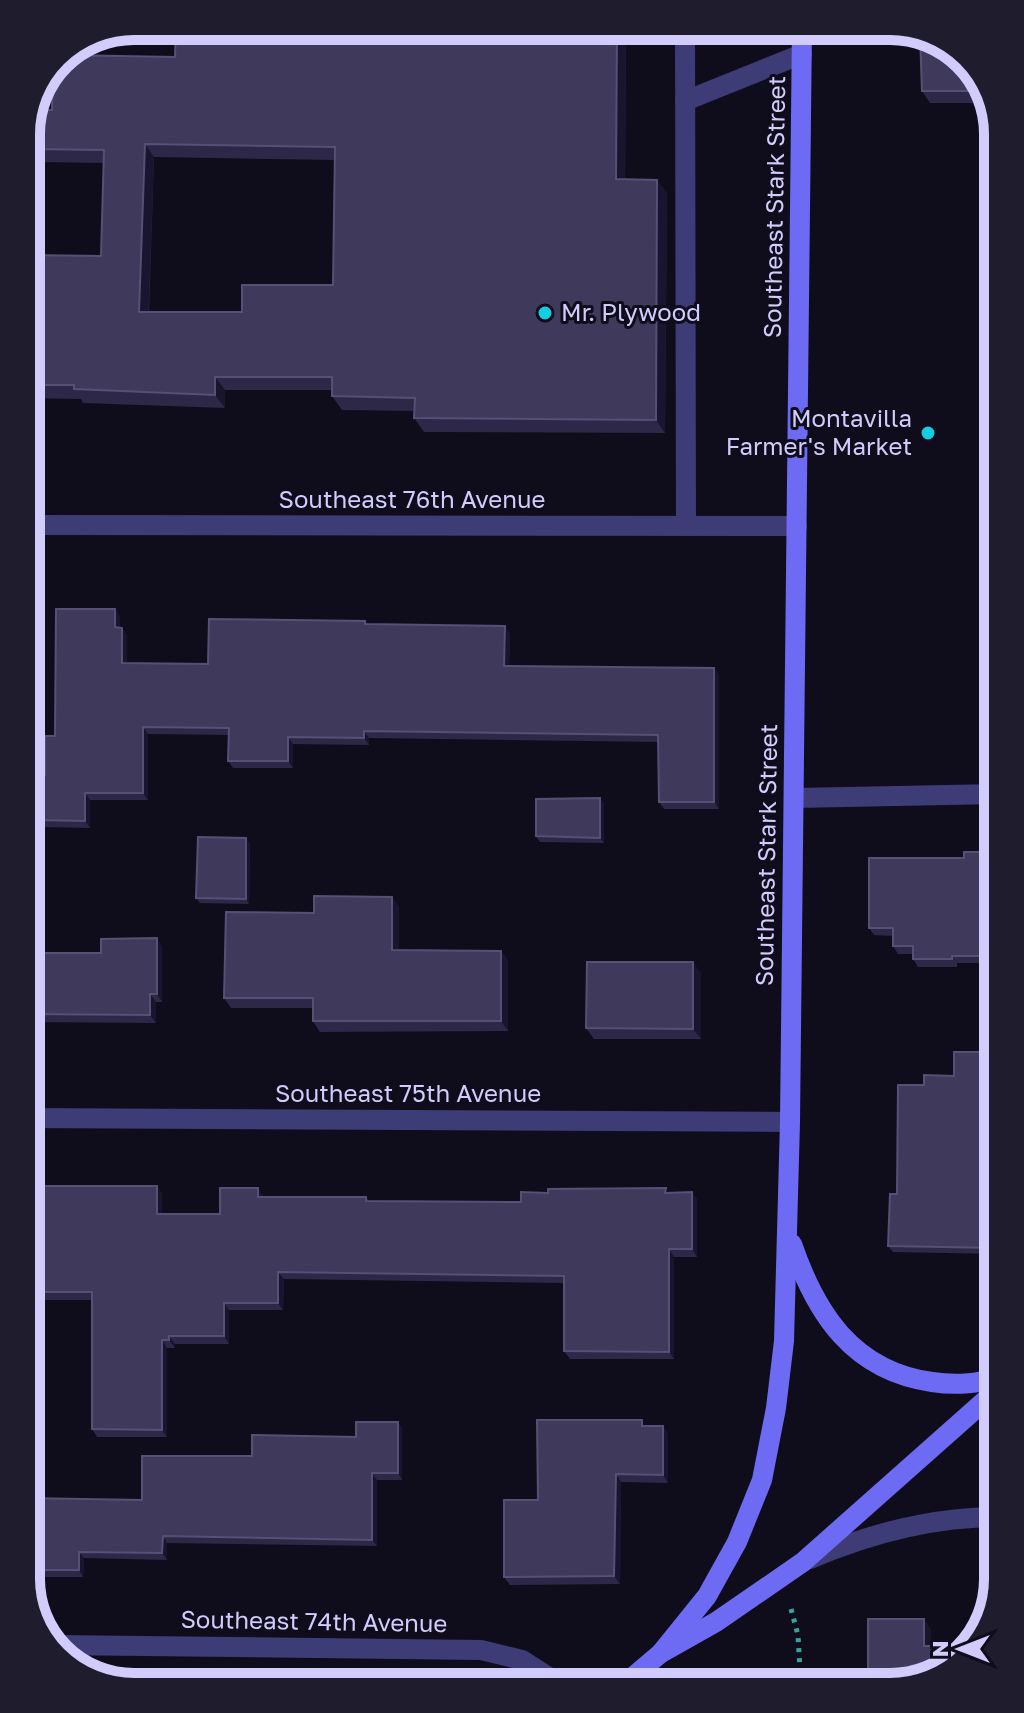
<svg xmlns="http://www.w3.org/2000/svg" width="1024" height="1713" font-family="'Golos Text',sans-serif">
  <rect width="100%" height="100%" fill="#0f0d1c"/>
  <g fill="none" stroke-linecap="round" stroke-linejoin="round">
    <polyline stroke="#37a49c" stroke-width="5" stroke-dasharray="4 6" stroke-linecap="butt" points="791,1609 798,1635 801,1687"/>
    <g stroke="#3d3c77" stroke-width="20">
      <polyline points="685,26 686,526"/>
      <polyline points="685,101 802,54"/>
    </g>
    <g stroke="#3d3c77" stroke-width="20">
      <polyline points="26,525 797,526"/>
      <polyline points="794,798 998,794"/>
      <polyline points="26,1118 790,1122"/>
      <path d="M 810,1559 C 871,1533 932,1517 998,1517"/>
      <polyline points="54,1645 481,1650 522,1660 564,1687"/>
    </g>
    <g stroke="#6d6bf3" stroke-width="20">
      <path d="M 792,1244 C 816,1314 853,1371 932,1382 C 952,1385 979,1385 998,1376"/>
      <polyline points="661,1653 707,1596 737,1542 762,1480 776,1408 784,1341 790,1122 802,26"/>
      <polyline points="621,1687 661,1653 716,1622 803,1562 998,1389"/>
    </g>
  </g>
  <g fill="#2d2748" fill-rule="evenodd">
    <path d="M 176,26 L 626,26 L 625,180 L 667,193 L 665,433 L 424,432 L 414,418 L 414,411 L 342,410 L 332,396 L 332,390 L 225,390 L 225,408 L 83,403 L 81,399 L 26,398 L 26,255 L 101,256 L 103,163 L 39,162 L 29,149 L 52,110 L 175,57 ZM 154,157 L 335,160 L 333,285 L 242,312 L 149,312 Z"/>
    <polygon points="987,87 991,103 930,103 922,91"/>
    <polygon points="115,609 120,617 120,628 122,628 127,635 127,663 208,664 365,621 368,624 510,633 509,666 714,668 719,675 719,809 664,809 659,802 658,742 369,738 369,745 293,744 293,768 233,768 228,761 229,735 148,734 148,800 90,800 90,828 41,827 36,820 45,775 55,736"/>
    <polygon points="604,803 604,843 540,842 536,836"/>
    <polygon points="250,843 249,904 200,903 196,898"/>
    <polygon points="998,852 998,963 957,963 957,967 918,967 913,959 913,954 898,954 893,946 893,936 874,935 869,928 964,858"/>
    <polygon points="392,897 399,907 399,950 501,951 508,961 508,1031 320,1032 313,1021 313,1008 231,1008 224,998 314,913"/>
    <polygon points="162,946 162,1002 156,1002 156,1023 30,1022 26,1016 26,953 101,953"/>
    <polygon points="701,973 701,1039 594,1039 586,1028"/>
    <polygon points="998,1052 998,1254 893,1252 888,1246 897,1194 954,1076"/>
    <polygon points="157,1186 162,1194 162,1214 220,1214 258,1188 263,1197 366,1197 369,1201 521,1202 692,1192 697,1200 697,1257 674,1257 674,1359 570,1359 564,1351 564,1283 284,1279 283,1310 229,1310 229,1344 175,1344 175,1348 167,1348 167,1437 97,1437 92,1429 92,1300 26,1300 26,1189"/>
    <polygon points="398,1422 402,1429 402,1480 377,1480 377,1546 167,1543 167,1560 84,1558 83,1577 26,1577 26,1498 142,1500 252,1456 356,1437"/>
    <polygon points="645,1426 668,1434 668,1483 621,1482 620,1584 510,1585 504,1577 538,1500"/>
  </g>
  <g fill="#1a152f">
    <polygon points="617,26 626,26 625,193 616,179"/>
    <polygon points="145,144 154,157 148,325 139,312"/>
    <polygon points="657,180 667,193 665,433 656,420"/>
    <polygon points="215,377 225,390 225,408 215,395"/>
    <polygon points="115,609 120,617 120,634 115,627"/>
    <polygon points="505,626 510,633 509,673 504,666"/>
    <polygon points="122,628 127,635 127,670 122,663"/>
    <polygon points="714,668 719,675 719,809 714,802"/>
    <polygon points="143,727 148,734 148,800 143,793"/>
    <polygon points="364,731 369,738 369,745 364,738"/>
    <polygon points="288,737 293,744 293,768 288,761"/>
    <polygon points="85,793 90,800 90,828 85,821"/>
    <polygon points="600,798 604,803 604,843 600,838"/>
    <polygon points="246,838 250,843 249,904 246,899"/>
    <polygon points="392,897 399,907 399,961 392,950"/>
    <polygon points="157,938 162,946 162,1002 157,994"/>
    <polygon points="501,951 508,961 508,1031 501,1021"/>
    <polygon points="693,962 701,973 701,1039 693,1029"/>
    <polygon points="150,994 156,1002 156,1023 150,1015"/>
    <polygon points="157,1186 162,1194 162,1221 157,1214"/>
    <polygon points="258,1188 263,1196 263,1205 258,1197"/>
    <polygon points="692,1192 697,1200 697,1257 692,1249"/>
    <polygon points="669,1249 674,1257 674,1359 669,1352"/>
    <polygon points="278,1272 284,1279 283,1310 278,1303"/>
    <polygon points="224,1303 229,1310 229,1344 224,1336"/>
    <polygon points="169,1336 175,1344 175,1348 169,1340"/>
    <polygon points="162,1340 167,1348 167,1437 162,1430"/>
    <polygon points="398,1422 402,1429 402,1480 398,1473"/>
    <polygon points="663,1426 668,1434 668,1483 663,1475"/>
    <polygon points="372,1473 377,1480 377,1546 372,1540"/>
    <polygon points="616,1474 621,1482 620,1584 614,1576"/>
    <polygon points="163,1536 167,1543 167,1560 162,1553"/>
    <polygon points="79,1552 84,1558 83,1577 79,1570"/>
    <polygon points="924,1619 931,1629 931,1656 924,1646"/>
  </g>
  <g fill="#3f395c" stroke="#565075" stroke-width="2" fill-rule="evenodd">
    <path d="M 176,26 L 617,26 L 616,179 L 657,180 L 656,420 L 414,418 L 415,398 L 332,396 L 332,377 L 215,377 L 215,395 L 74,389 L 74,385 L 26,385 L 26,255 L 101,256 L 104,150 L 29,149 L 30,120 L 34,110 L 52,110 L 53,69 L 58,57 L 63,55 L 175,57 ZM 145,144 L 335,147 L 333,285 L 242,285 L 242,312 L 139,312 Z"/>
    <polygon points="920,34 950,45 987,87 988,91 922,91"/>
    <polygon points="56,609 115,609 115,627 122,628 122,663 208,664 209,619 365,621 365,624 505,626 504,666 714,668 714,802 659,802 658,735 364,731 364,738 288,737 288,761 228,761 229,728 143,727 143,793 85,793 85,821 36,820 36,775 45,775 45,736 55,736"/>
    <polygon points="600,798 600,838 536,836 536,799"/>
    <polygon points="198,837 246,838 246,899 196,898"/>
    <polygon points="964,852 998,852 998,956 952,956 952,959 913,959 913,946 893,946 893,928 869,928 869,858 964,858"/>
    <polygon points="314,896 392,897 392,950 501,951 501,1021 313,1021 313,998 224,998 226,912 314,913"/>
    <polygon points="157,938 157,994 150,994 150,1015 26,1014 26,953 101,953 101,939"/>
    <polygon points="587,962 693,962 693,1029 586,1028"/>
    <polygon points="954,1052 998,1052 998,1248 888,1246 890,1194 897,1194 898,1085 924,1085 924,1075 954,1076"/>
    <polygon points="33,1186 157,1186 157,1214 220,1214 220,1188 258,1188 258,1197 366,1197 366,1201 521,1202 521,1192 548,1193 548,1189 666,1188 665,1193 692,1192 692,1249 669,1249 669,1352 564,1351 564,1276 278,1272 278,1303 224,1303 224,1336 169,1336 169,1340 162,1340 162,1430 92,1429 92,1292 26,1292 26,1189 33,1189"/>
    <polygon points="537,1420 642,1420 642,1426 663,1426 663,1475 616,1474 614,1576 504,1577 504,1500 538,1500"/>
    <polygon points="356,1422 398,1422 398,1473 372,1473 372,1540 163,1536 162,1553 79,1552 79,1570 26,1570 26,1498 142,1500 142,1456 252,1456 252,1435 356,1437"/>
    <polygon points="868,1619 924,1619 924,1646 971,1646 937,1676 890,1687 868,1687"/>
  </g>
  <g fill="#13cee0" stroke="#0f0d1c" stroke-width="3">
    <circle cx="545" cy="313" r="8"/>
    <circle cx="928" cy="433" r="8"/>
  </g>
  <g text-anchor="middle" stroke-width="6" stroke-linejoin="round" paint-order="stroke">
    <g font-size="24" fill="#d1ccfb" stroke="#0f0d1c">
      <text transform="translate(775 207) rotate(-89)" y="8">Southeast Stark Street</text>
      <text x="412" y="508">Southeast 76th Avenue</text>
      <text transform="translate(767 855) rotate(-89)" y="8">Southeast Stark Street</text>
      <text x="408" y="1102">Southeast 75th Avenue</text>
      <text transform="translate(314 1622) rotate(1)" y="8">Southeast 74th Avenue</text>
    </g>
    <g font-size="24" fill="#d1ccfb" stroke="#0f0d1c" text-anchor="start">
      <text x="561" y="321">Mr. Plywood</text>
      <text x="912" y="427" text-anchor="end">Montavilla<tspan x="912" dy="28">Farmer's Market</tspan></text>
    </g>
  </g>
  <path d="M0 0H1024V1713H0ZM134 40H890A94 94 0 0 1 984 134V1579A94 94 0 0 1 890 1673H134A94 94 0 0 1 40 1579V134A94 94 0 0 1 134 40Z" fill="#1f1c2e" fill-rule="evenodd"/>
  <path fill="none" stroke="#d1ccfb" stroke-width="10" d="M134 40H890A94 94 0 0 1 984 134V1579A94 94 0 0 1 890 1673H134A94 94 0 0 1 40 1579V134A94 94 0 0 1 134 40Z"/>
  <g transform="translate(960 1649) rotate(270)" stroke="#0f0d1c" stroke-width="6" paint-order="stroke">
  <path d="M0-6L14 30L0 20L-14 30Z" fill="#d1ccfb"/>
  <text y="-12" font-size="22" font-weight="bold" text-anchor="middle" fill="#d1ccfb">N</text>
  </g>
</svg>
